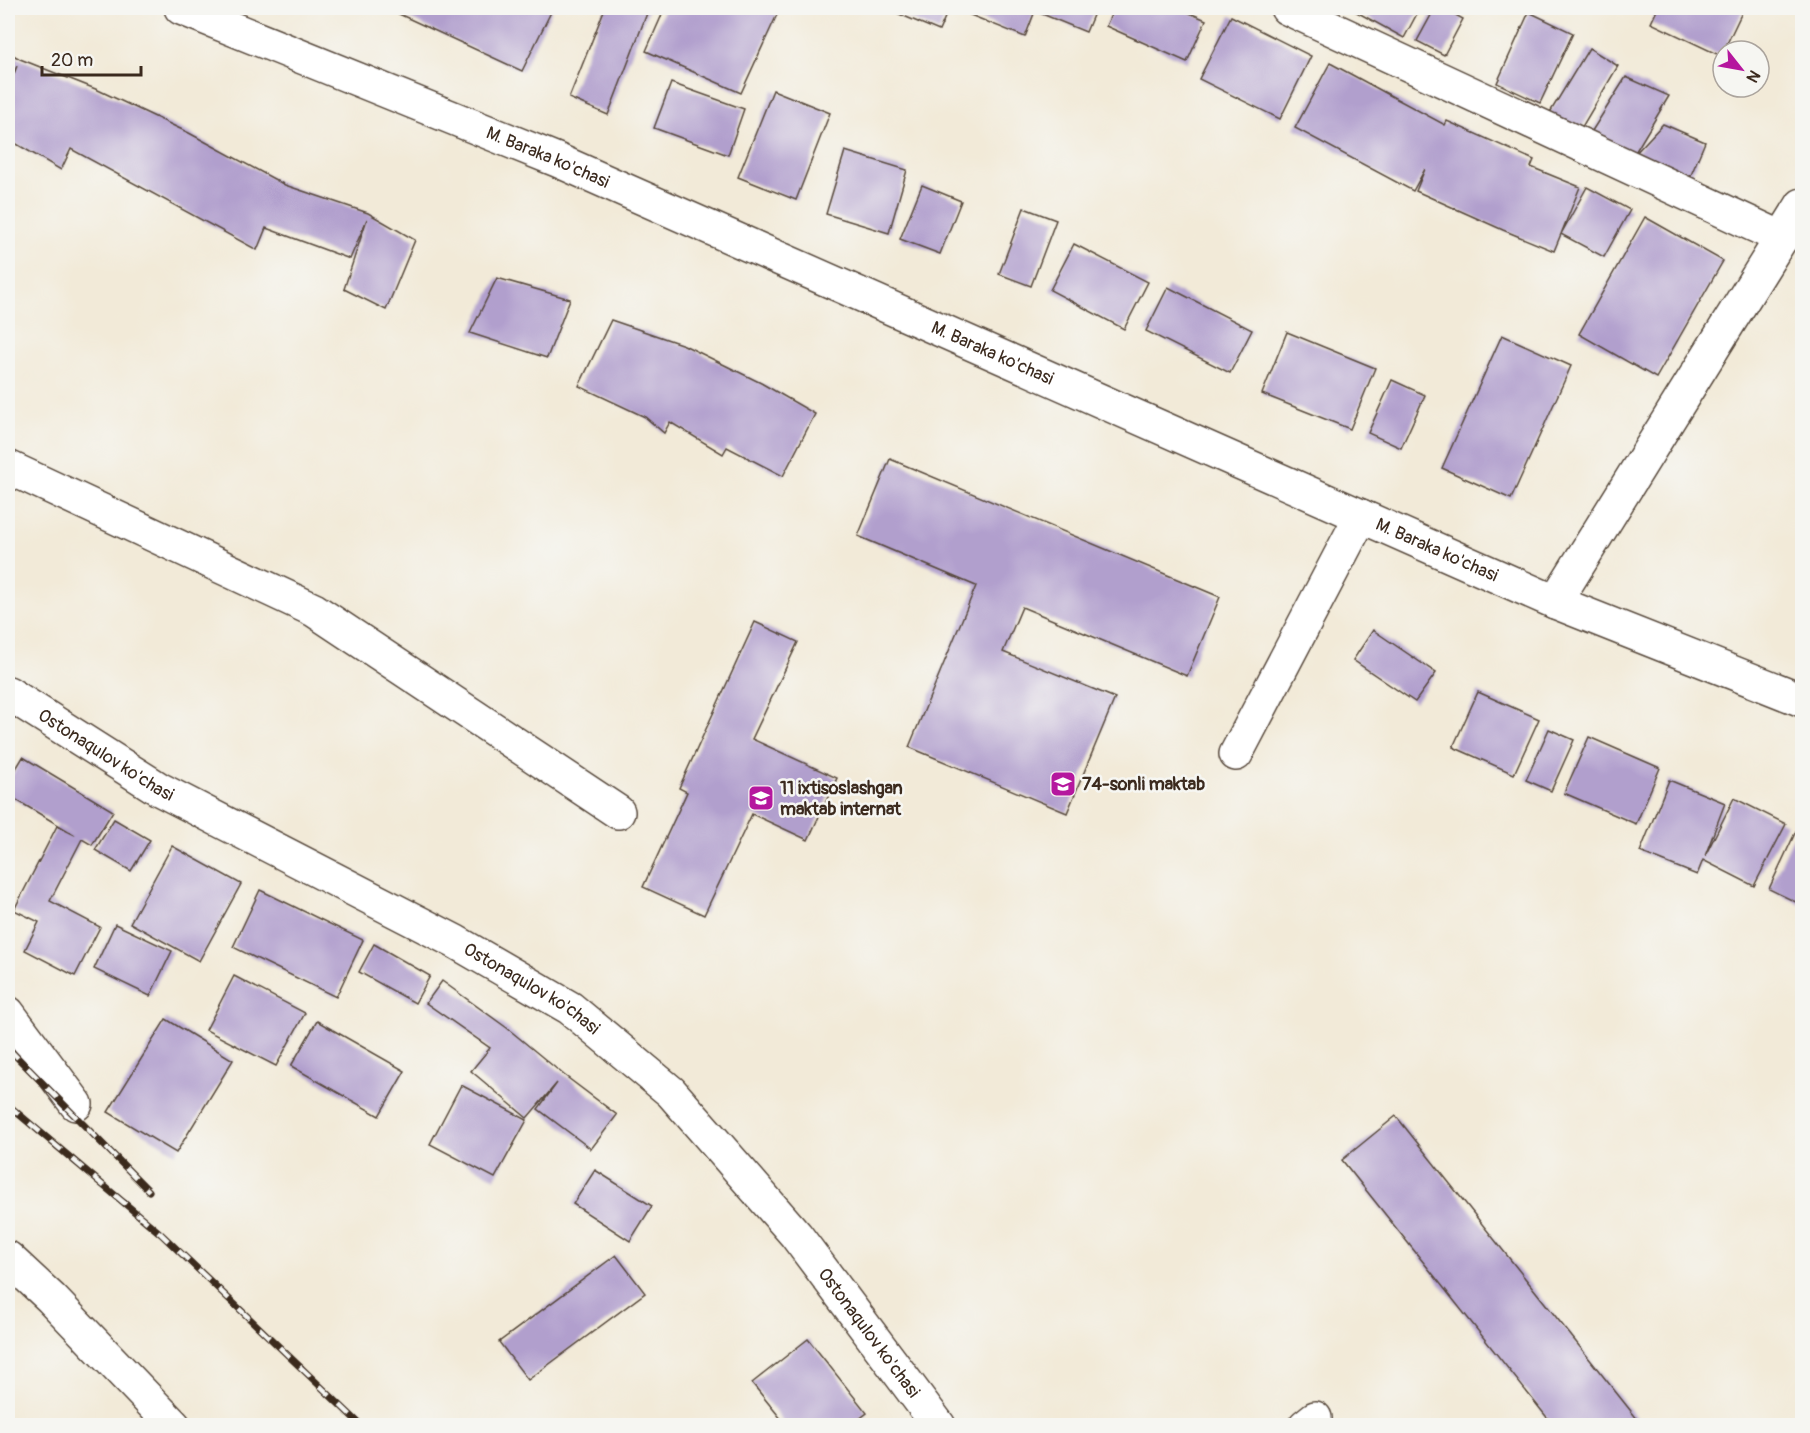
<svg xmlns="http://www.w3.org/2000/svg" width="1810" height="1433" font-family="Pangolin,sans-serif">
  <rect width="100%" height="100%" fill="#f6f6f2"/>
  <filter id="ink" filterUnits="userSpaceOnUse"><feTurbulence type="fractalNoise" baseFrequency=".0167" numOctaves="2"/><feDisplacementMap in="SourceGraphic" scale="12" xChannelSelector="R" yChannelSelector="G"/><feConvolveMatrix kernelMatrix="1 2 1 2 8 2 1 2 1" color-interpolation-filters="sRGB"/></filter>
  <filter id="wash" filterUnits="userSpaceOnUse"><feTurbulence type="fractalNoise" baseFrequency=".008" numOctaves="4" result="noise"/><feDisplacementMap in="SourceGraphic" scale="24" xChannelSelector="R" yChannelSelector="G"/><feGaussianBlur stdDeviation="1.35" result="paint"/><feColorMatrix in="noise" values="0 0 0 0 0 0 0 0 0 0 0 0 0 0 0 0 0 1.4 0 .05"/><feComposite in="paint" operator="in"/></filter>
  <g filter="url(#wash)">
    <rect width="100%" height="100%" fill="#f2ead8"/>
    <g id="blocks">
      <g fill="#b19fcd">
        <polygon points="386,8 547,8 552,10 522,71"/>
        <polygon points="605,8 649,8 608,115 569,98"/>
        <polygon points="665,8 780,8 741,93 646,51"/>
        <polygon points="885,8 949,8 939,31"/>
        <polygon points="965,8 1096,8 1086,32 1035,11 1025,37 963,12"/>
        <polygon points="1114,8 1178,8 1206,20 1187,62 1106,26"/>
        <polygon points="1355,8 1420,8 1404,38 1353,10"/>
        <polygon points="1435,8 1443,8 1463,19 1444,55 1417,41"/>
        <polygon points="1658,8 1744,8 1721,56 1651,23"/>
        <polygon points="1529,12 1573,33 1540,103 1497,83"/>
        <polygon points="1231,16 1311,56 1280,119 1199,79"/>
        <polygon points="1589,48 1618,66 1579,132 1549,114"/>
        <polygon points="8,52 20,59 98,90 189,133 285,185 368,213 415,240 386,310 344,289 367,219 350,259 266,228 257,250 71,149 61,170 8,139 8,89 17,66 8,84"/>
        <polygon points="1330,63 1445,125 1447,121 1534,160 1531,167 1580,187 1561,234 1587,187 1630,210 1604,257 1561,234 1554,251 1503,230 1416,191 1425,169 1413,191 1295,128"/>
        <polygon points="1626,77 1669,96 1633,156 1590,134"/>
        <polygon points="671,83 744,109 728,155 654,128"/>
        <polygon points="773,90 830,113 796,200 738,177"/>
        <polygon points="1663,124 1705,142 1688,182 1633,156"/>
        <polygon points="845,151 907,170 889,233 826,214"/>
        <polygon points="922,185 961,201 940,254 900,239"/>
        <polygon points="1024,208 1056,220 1031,286 999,274"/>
        <polygon points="1645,217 1723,261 1656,378 1579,334"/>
        <polygon points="1074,244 1148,282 1124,329 1050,290"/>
        <polygon points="497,278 570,299 547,358 470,333"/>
        <polygon points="1168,287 1252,330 1230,373 1146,331"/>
        <polygon points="611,320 684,345 761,383 815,414 783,476 727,447 723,454 670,422 664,433 645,417 579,386"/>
        <polygon points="1287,332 1375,368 1350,429 1262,394"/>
        <polygon points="1502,335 1571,366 1511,499 1442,468"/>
        <polygon points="1392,380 1425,395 1401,448 1368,433"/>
        <polygon points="890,459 1220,597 1187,676 1022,607 1003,652 1115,698 1067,813 909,747 976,586 858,536"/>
        <polygon points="755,622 798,642 752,739 837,778 808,840 752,814 704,915 643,887 687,792 679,788"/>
        <polygon points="1373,630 1436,673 1415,702 1353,660"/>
        <polygon points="1478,692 1539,719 1514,774 1453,747"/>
        <polygon points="1549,729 1574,740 1551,791 1526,780"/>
        <polygon points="1589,737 1660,768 1636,824 1564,793"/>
        <polygon points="23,757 113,811 92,845 82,839 50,901 100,927 75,976 25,950 39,922 14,910 57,826 75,835 8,795 8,782"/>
        <polygon points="1669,780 1725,803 1705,856 1734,798 1786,824 1754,886 1703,860 1697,875 1640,852"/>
        <polygon points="114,819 150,840 131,871 95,850"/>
        <polygon points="1796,831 1802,834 1802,905 1769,889"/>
        <polygon points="172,846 241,884 199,961 130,923"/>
        <polygon points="260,890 363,940 336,997 233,947"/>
        <polygon points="115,924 172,951 150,996 94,969"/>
        <polygon points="374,944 430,976 415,1003 359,972"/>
        <polygon points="234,976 305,1013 276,1066 206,1030"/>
        <polygon points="442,981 507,1028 564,1075 617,1115 591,1149 538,1109 557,1083 527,1118 471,1071 490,1048 426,1003"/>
        <polygon points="166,1019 233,1060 176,1153 108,1112"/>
        <polygon points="317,1021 405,1071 379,1116 291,1066"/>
        <polygon points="461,1085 527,1120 495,1178 430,1144"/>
        <polygon points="1396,1116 1642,1425 1553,1425 1342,1160"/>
        <polygon points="595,1170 652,1206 630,1241 573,1204"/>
        <polygon points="616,1255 645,1293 528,1380 499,1342"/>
        <polygon points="808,1339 867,1413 851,1425 786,1425 752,1383"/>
      </g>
    </g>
  </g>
  <g filter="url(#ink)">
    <use href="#blocks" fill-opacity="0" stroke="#56473a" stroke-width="1.5"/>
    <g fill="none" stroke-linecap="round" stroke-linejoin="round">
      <g stroke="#56473a" stroke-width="36">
        <g id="minor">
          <path id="s1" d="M 181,8 L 557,160 L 1555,602 L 1802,700"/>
          <polyline points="1287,8 1782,238"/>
          <polyline points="8,467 314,610 618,812"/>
          <polyline points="1555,602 1802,205"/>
          <path id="s2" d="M 8,693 L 159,789 L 456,942 L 570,1008 L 671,1092 L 796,1235 L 939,1426"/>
          <polyline points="1236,754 1361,516"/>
          <polyline points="8,1013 76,1104"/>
          <polyline points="8,1258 51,1298 174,1426"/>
          <polyline points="1305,1426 1315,1418"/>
        </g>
      </g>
      <use href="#minor" stroke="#fff" stroke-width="33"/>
      <g stroke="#3b2a1e" stroke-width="7">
        <g id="rail">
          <polyline points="8,1048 149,1191"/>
          <polyline points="8,1105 161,1234 362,1426"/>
        </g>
      </g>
      <use href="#rail" stroke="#f6f6f2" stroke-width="4.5" stroke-dasharray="14" stroke-linecap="butt"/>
    </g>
  </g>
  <defs>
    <g id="school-square" transform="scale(1.35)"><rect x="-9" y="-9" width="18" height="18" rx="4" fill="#b5179e" stroke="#f6f6f2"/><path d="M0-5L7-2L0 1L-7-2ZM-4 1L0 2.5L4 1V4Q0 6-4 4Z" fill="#fff"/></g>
  </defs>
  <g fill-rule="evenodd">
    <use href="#school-square" x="1063" y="784"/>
    <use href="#school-square" x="761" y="798"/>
  </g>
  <g text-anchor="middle" stroke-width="5" stroke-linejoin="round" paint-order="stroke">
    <g font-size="18" fill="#3b2a1e" stroke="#f6f6f2">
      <text dy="6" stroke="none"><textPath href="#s1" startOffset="396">M. Baraka ko'chasi</textPath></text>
      <text dy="6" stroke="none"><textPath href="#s1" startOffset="882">M. Baraka ko'chasi</textPath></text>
      <text dy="6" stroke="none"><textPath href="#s1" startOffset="1368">M. Baraka ko'chasi</textPath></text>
      <text dy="6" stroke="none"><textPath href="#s2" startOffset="116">Ostonaqulov ko'chasi</textPath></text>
      <text dy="6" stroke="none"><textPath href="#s2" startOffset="602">Ostonaqulov ko'chasi</textPath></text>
      <text dy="6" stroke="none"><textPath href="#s2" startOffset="1088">Ostonaqulov ko'chasi</textPath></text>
    </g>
    <g font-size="18" font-weight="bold" fill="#3b2a1e" stroke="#f6f6f2" text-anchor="start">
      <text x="1082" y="790">74-sonli maktab</text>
      <text x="780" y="794">11 ixtisoslashgan<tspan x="780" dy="21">maktab internat</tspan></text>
    </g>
  </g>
  <rect width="1810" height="1433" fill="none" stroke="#f6f6f2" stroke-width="30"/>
  <g transform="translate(1741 69) rotate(121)"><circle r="28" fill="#f6f6f2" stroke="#aba49d" stroke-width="1.5"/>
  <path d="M0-4.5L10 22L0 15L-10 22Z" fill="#b5179e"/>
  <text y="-9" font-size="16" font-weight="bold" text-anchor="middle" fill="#3b2a1e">N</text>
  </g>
  <path d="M42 66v9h99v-9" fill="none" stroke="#3b2a1e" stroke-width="3"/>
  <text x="51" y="66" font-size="18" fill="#3b2a1e" stroke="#f6f6f2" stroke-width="4.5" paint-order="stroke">20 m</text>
</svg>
